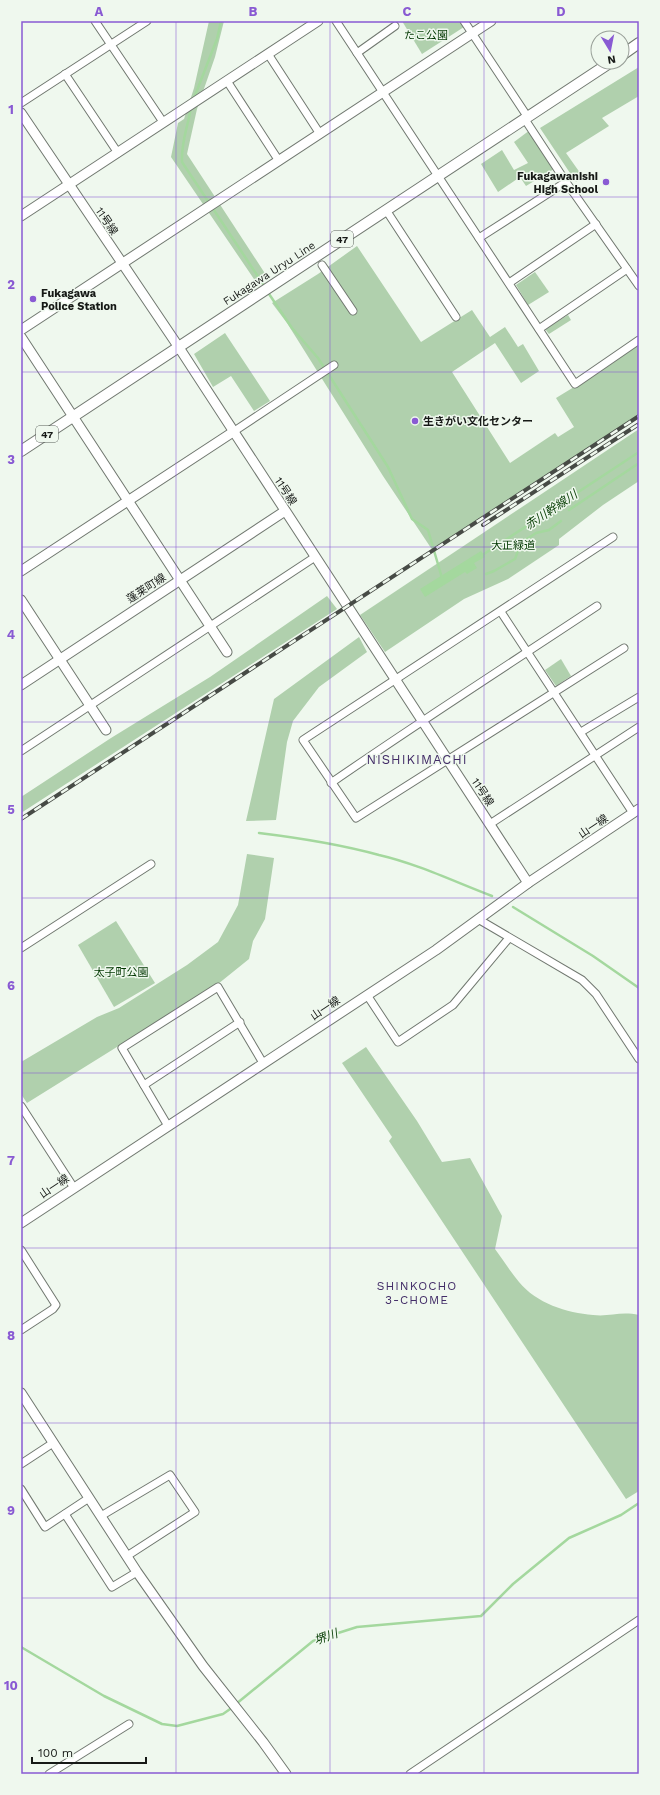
<svg xmlns="http://www.w3.org/2000/svg" width="660" height="1795" font-family="'Work Sans','Noto Sans JP',sans-serif">
  <rect width="100%" height="100%" fill="#eff8ee"/>
  <g fill="#b0d0ad">
    <polygon points="209,21 224,21 215,57 197,109 187,154 266,275 256,282 171,157 178,123 184,119 194,88"/>
    <polygon points="402,21 460,21 464,27 422,54"/>
    <polygon points="639,67 639,96 602,118 609,126 566,153 583,177 576,182 540,128"/>
    <polygon points="530,130 554,169 526,186 520,177 498,192 481,164 502,150 514,170 528,163 514,142"/>
    <polygon points="357,246 421,342 472,310 490,337 505,327 518,347 523,344 539,371 521,383 495,343 452,372 510,463 555,433 558,437 574,427 556,398 610,365 639,344 639,416 433,551 383,476 287,323 272,303 318,274"/>
    <polygon points="535,272 549,292 528,305 516,285"/>
    <polygon points="568,315 571,320 549,334 545,329"/>
    <polygon points="225,333 270,401 254,411 231,376 213,387 194,354"/>
    <polygon points="639,429 639,481 603,505 559,539 559,545 508,579 464,599 385,652 360,615"/>
    <polygon points="327,596 337,609 21,813 21,797 111,738 210,677"/>
    <polygon points="359,637 367,652 319,687 293,721 287,742 276,820 246,821 274,699"/>
    <polygon points="561,659 571,676 556,686 545,670"/>
    <polygon points="247,854 274,858 265,919 253,941 249,959 218,984 27,1103 21,1094 21,1062 97,1017 119,1008 187,965 218,942 238,905"/>
    <polygon points="116,921 155,983 114,1007 78,945"/>
    <path d="M 366,1047 L 417,1121 L 442,1162 L 470,1158 L 502,1216 L 495,1249 C 503,1260 510,1271 519,1282 C 536,1303 567,1313 593,1315 C 610,1317 620,1311 639,1315 L 639,1491 L 626,1499 L 389,1141 L 392,1137 L 342,1063 Z"/>
  </g>
  <polygon fill="#a4d89e" points="481,551 485,557 474,563 477,568 467,574 465,572 425,597 420,589"/>
  <g fill="none" stroke-linecap="round" stroke-linejoin="round">
    <g stroke="#a4d89e" stroke-width="2.5">
      <polyline points="194,98 217,39 221,21"/>
      <path d="M 191,107 C 188,127 181,141 182,162 L 265,287"/>
      <polyline points="267,291 292,328 318,358 388,467 412,519 428,530 442,578"/>
      <polyline points="569,510 639,463"/>
      <polyline points="481,556 639,452"/>
      <polyline points="486,574 494,571 515,559 520,545 524,541 536,533 549,530 561,521"/>
      <path d="M 259,833 C 300,838 339,844 379,855 C 418,864 455,882 492,896"/>
      <polyline points="513,907 593,956 639,988"/>
      <polyline points="21,1647 104,1696 162,1724 177,1726 223,1714 233,1707"/>
      <polyline points="236,1704 313,1641 357,1627 481,1616 513,1584 569,1538 621,1515 639,1503"/>
    </g>
    <g stroke="#717870" stroke-width="9">
      <g id="street">
        <polyline points="95,21 163,122"/>
        <polyline points="336,21 575,384 639,340"/>
        <polyline points="464,21 527,116"/>
        <polyline points="357,53 395,26"/>
        <polyline points="268,54 320,134"/>
        <polyline points="65,74 118,153"/>
        <polyline points="227,81 279,161"/>
        <polyline points="21,103 147,21"/>
        <polyline points="524,118 566,182 639,286"/>
        <polyline points="386,210 456,317"/>
        <polyline points="479,238 566,182"/>
        <polyline points="322,265 353,311"/>
        <polyline points="509,283 596,224"/>
        <polyline points="539,329 627,269"/>
        <polyline points="233,432 334,365"/>
        <polyline points="613,537 303,740 356,818 624,648"/>
        <polyline points="501,612 633,813"/>
        <polyline points="581,732 639,697"/>
        <polyline points="21,751 315,557"/>
        <path d="M 331,783 C 419,722 508,665 597,606"/>
        <polyline points="490,824 639,727"/>
        <polyline points="478,919 582,980 596,994 639,1059"/>
        <polyline points="21,948 151,864"/>
        <polyline points="367,995 398,1042 453,1005 509,938"/>
        <polyline points="144,1085 240,1022"/>
        <polyline points="21,1106 74,1188"/>
        <polyline points="168,1126 122,1048 218,987 263,1063"/>
        <polyline points="21,1250 56,1305 53,1309 21,1330"/>
        <polyline points="21,1464 53,1443"/>
        <polyline points="21,1489 45,1527 89,1498"/>
        <polyline points="65,1514 112,1587 137,1572"/>
        <polyline points="101,1516 170,1475 195,1512 127,1556"/>
        <polyline points="49,1774 129,1724"/>
        <polyline points="410,1774 639,1620"/>
      </g>
    </g>
    <g stroke="#717870" stroke-width="11">
      <g id="secondary">
        <polyline points="21,113 178,346 528,883"/>
        <polyline points="21,216 318,21"/>
        <polyline points="21,330 491,21"/>
        <polyline points="21,337 227,652"/>
        <polyline points="21,571 233,432"/>
        <polyline points="21,600 106,730"/>
        <polyline points="21,685 285,511"/>
        <polyline points="21,1223 436,950 528,883 639,809"/>
        <polyline points="21,1393 137,1572 203,1666 263,1742 286,1774"/>
      </g>
    </g>
    <g stroke="#717870" stroke-width="12">
      <g id="primary">
        <polyline points="622,55 639,43"/>
        <polyline points="21,451 611,62"/>
      </g>
    </g>
    <use href="#street" stroke="#fff" stroke-width="7"/>
    <use href="#secondary" stroke="#fff" stroke-width="9"/>
    <use href="#primary" stroke="#fff" stroke-width="10"/>
    <g stroke="#474b46" stroke-width="4">
      <g id="rail">
        <polyline points="483,525 639,424"/>
        <polyline points="21,819 639,416"/>
      </g>
    </g>
    <use href="#rail" stroke="#eff8ee" stroke-width="2.5" stroke-dasharray="8" stroke-linecap="butt"/>
  </g>
  <path fill="none" stroke="#895ad3" stroke-width="1" stroke-opacity="0.55" d="M 176,21 L 176,1774M 330,21 L 330,1774M 484,21 L 484,1774M 21,197 L 639,197M 21,372 L 639,372M 21,547 L 639,547M 21,722 L 639,722M 21,898 L 639,898M 21,1073 L 639,1073M 21,1248 L 639,1248M 21,1423 L 639,1423M 21,1598 L 639,1598"/>
  <g fill="#895ad3" stroke="#eff8ee" stroke-width="1.5">
    <circle cx="606" cy="182" r="4"/>
    <circle cx="33" cy="299" r="4"/>
    <circle cx="415" cy="421" r="4"/>
  </g>
  <g text-anchor="middle" stroke-width="3" stroke-linejoin="round" paint-order="stroke">
    <g fill="#eff8ee" stroke="#575c57" stroke-width="1">
      <rect x="331" y="231" width="22" height="16" rx="3"/>
      <rect x="36" y="426" width="22" height="16" rx="3"/>
    </g>
    <g font-size="10" font-weight="bold" fill="#161916">
      <text x="342" y="243">47</text>
      <text x="47" y="438">47</text>
    </g>
    <g font-size="11" fill="#003700" stroke="#eff8ee">
      <text x="426" y="39">たこ公園</text>
      <text x="513" y="549">大正緑道</text>
      <text x="121" y="976">太子町公園</text>
    </g>
    <g font-size="11" font-weight="bold" fill="#161916" stroke="#eff8ee" text-anchor="start">
      <text x="598" y="180" text-anchor="end">Fukagawanishi<tspan x="598" dy="13">High School</tspan></text>
      <text x="41" y="297">Fukagawa<tspan x="41" dy="13">Police Station</tspan></text>
      <text x="423" y="425">生きがい文化センター</text>
    </g>
    <g font-size="11" fill="#161916" stroke="#eff8ee">
      <text transform="translate(107 221) rotate(56)" y="4">11号線</text>
      <text transform="translate(269 273) rotate(-33)" y="4">Fukagawa Uryu Line</text>
      <text transform="translate(286 491) rotate(57)" y="4">11号線</text>
      <text transform="translate(146 588) rotate(-33)" y="4">蓬莱町線</text>
      <text transform="translate(483 792) rotate(57)" y="4">11号線</text>
      <text transform="translate(593 826) rotate(-34)" y="4">山一線</text>
      <text transform="translate(325 1008) rotate(-34)" y="4">山一線</text>
      <text transform="translate(54 1186) rotate(-34)" y="4">山一線</text>
    </g>
    <g font-size="12" font-style="italic" fill="#0f440c" stroke="#eff8ee">
      <text transform="translate(551 510) rotate(-34)" y="4">赤川幹線川</text>
      <text transform="translate(326 1637) rotate(-20)" y="4">堺川</text>
    </g>
    <g font-size="12" letter-spacing="1" fill="#422c67" stroke="#eff8ee">
      <text x="417" y="1290">SHINKOCHO<tspan x="417" dy="14">3-CHOME</tspan></text>
    </g>
    <g font-size="13" letter-spacing="1" fill="#422c67" stroke="#eff8ee">
      <text x="417" y="764">NISHIKIMACHI</text>
    </g>
  </g>
  <rect width="660" height="1795" fill="none" stroke="#eff8ee" stroke-width="44"/>
  <g transform="translate(610 50) rotate(170)"><circle r="19" fill="#eff8ee" stroke="#989f98"/>
  <path d="M0-3L7 15L0 10L-7 15Z" fill="#895ad3"/>
  <text y="-6" font-size="11" font-weight="bold" text-anchor="middle" fill="#161916">N</text>
  </g>
  <path d="M32 1757v6h114v-6" fill="none" stroke="#161916" stroke-width="2"/>
  <text x="38" y="1757" font-size="12" fill="#161916" stroke="#eff8ee" stroke-width="3" paint-order="stroke">100 m</text>
  <rect x="22" y="22" width="616" height="1751" fill="none" stroke="#895ad3" stroke-width="1.5"/>
  <g font-size="13" text-anchor="middle" font-weight="bold" fill="#895ad3">
    <text x="99" y="16">A</text>
    <text x="253" y="16">B</text>
    <text x="407" y="16">C</text>
    <text x="561" y="16">D</text>
    <text x="11" y="114">1</text>
    <text x="11" y="289">2</text>
    <text x="11" y="464">3</text>
    <text x="11" y="639">4</text>
    <text x="11" y="814">5</text>
    <text x="11" y="990">6</text>
    <text x="11" y="1165">7</text>
    <text x="11" y="1340">8</text>
    <text x="11" y="1515">9</text>
    <text x="11" y="1690">10</text>
  </g>
</svg>
